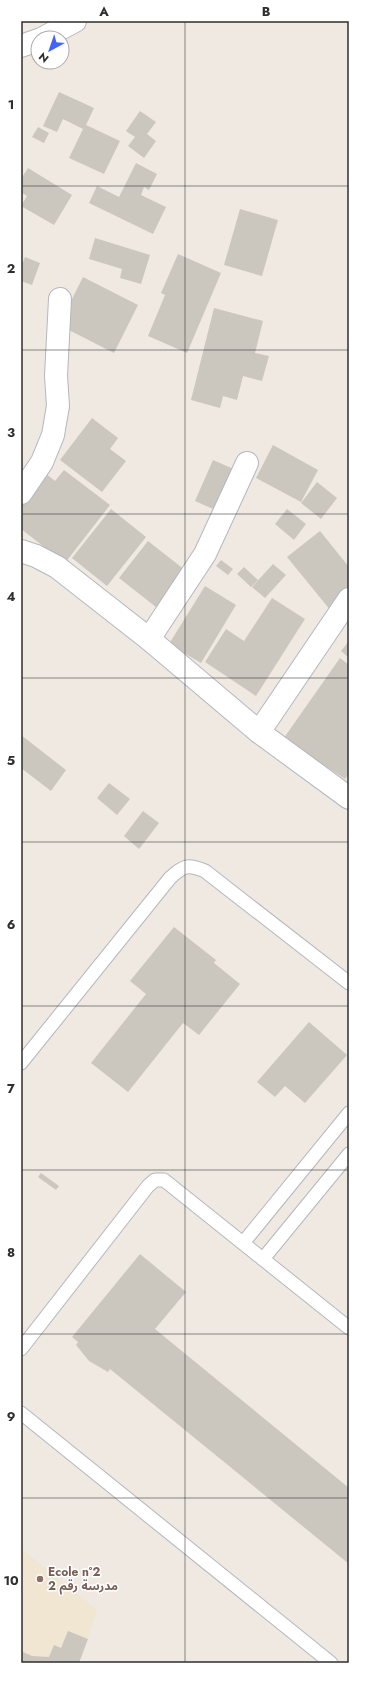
<svg xmlns="http://www.w3.org/2000/svg" width="370" height="1684" font-family="Jost,'Noto Sans Arabic',sans-serif">
  <rect width="100%" height="100%" fill="#efe9e1"/>
  <polygon fill="#f0e6d1" points="21,1549 97,1610 79,1663 21,1663"/>
  <g fill="#cbc7bf">
    <polygon points="59,92 94,108 86,125 120,141 104,174 69,158 83,129 63,119 57,132 43,126"/>
    <polygon points="140,111 156,122 147,134 156,141 144,158 128,146 135,137 126,131"/>
    <polygon points="38,127 49,133 44,143 32,137"/>
    <polygon points="136,163 157,174 149,190 144,187 141,195 166,207 153,234 89,203 97,186 119,197"/>
    <polygon points="28,168 72,195 54,225 21,206 27,196 21,192 21,179"/>
    <polygon points="240,209 278,220 262,276 224,265"/>
    <polygon points="95,238 150,255 141,284 120,278 122,269 89,259"/>
    <polygon points="178,254 221,273 187,353 148,336 165,295 161,293"/>
    <polygon points="25,257 40,263 32,285 21,281 21,267"/>
    <polygon points="83,277 138,305 114,353 59,325"/>
    <polygon points="214,308 263,321 255,353 269,356 262,381 243,376 237,400 223,396 220,408 191,400"/>
    <polygon points="92,418 118,438 110,449 126,461 102,492 60,460"/>
    <polygon points="273,445 318,470 301,502 256,478"/>
    <polygon points="213,460 238,471 220,512 195,501"/>
    <polygon points="64,470 110,505 65,563 21,529 21,504 45,473 55,481"/>
    <polygon points="317,482 337,498 321,519 301,503"/>
    <polygon points="111,509 146,537 107,586 72,558"/>
    <polygon points="287,509 306,524 294,540 275,524"/>
    <polygon points="320,531 349,567 349,596 331,611 287,557"/>
    <polygon points="148,541 190,574 161,611 119,578"/>
    <polygon points="221,560 233,569 228,575 216,566"/>
    <polygon points="273,564 286,575 265,598 252,587"/>
    <polygon points="244,567 258,580 251,587 237,574"/>
    <polygon points="205,586 236,605 201,663 169,644"/>
    <polygon points="272,598 305,619 256,696 205,662 226,629 244,641"/>
    <polygon points="349,641 349,658 341,651"/>
    <polygon points="340,658 349,665 349,774 345,779 324,765 319,772 279,745"/>
    <polygon points="21,735 66,770 51,791 21,768"/>
    <polygon points="109,783 130,799 117,815 97,798"/>
    <polygon points="143,811 159,823 139,849 124,836"/>
    <polygon points="174,927 216,960 214,963 240,984 199,1035 183,1023 128,1092 91,1063 146,994 130,981"/>
    <polygon points="309,1022 347,1055 305,1103 285,1086 275,1097 257,1082"/>
    <polygon points="41,1173 59,1186 56,1190 38,1177"/>
    <polygon points="140,1254 186,1292 155,1329 349,1488 349,1564 110,1369 108,1372 89,1361 76,1345 78,1342 72,1337"/>
    <polygon points="68,1631 88,1639 79,1663 21,1663 21,1651 32,1656 49,1657 54,1645 61,1648"/>
  </g>
  <g fill="none" stroke-linecap="round" stroke-linejoin="round">
    <g stroke="#b4b7c1" stroke-width="15">
      <g id="lane">
        <path d="M 21,1063 L 170,878 C 184,865 188,864 205,871 L 349,983"/>
        <polyline points="243,1243 349,1113"/>
        <polyline points="263,1259 349,1154"/>
        <polyline points="21,1349 148,1186 155,1180 164,1180 349,1328"/>
        <polyline points="21,1413 331,1663"/>
      </g>
    </g>
    <g stroke="#b4b7c1" stroke-width="24">
      <g id="street">
        <polyline points="21,493 42,462 53,435 58,406 56,376 60,299"/>
        <polyline points="149,639 205,554 247,463"/>
        <polyline points="259,732 349,599"/>
      </g>
    </g>
    <g stroke="#b4b7c1" stroke-width="24">
      <g id="secondary">
        <polyline points="43,38 75,21"/>
        <polyline points="21,46 38,40"/>
        <polyline points="21,551 36,556 57,567 149,639 259,732 349,798"/>
      </g>
    </g>
    <use href="#lane" stroke="#fff" stroke-width="13"/>
    <use href="#street" stroke="#fff" stroke-width="22"/>
    <use href="#secondary" stroke="#fff" stroke-width="22"/>
  </g>
  <path fill="none" stroke="#2e2e2e" stroke-width="1" stroke-opacity="0.55" d="M 185,21 L 185,1663M 21,186 L 349,186M 21,350 L 349,350M 21,514 L 349,514M 21,678 L 349,678M 21,842 L 349,842M 21,1006 L 349,1006M 21,1170 L 349,1170M 21,1334 L 349,1334M 21,1498 L 349,1498"/>
  <circle fill="#8d6e63" stroke="#fff" stroke-width="1.5" cx="40" cy="1579" r="4"/>
  <g text-anchor="middle" stroke-width="3" stroke-linejoin="round" paint-order="stroke">
    <g font-size="12" font-weight="bold" fill="#785e54" stroke="#fff" text-anchor="start">
      <text x="48" y="1576">Ecole n°2<tspan x="48" dy="14">مدرسة رقم 2</tspan></text>
    </g>
  </g>
  <rect width="370" height="1684" fill="none" stroke="#ffffff" stroke-width="44"/>
  <g transform="translate(50 50) rotate(220)"><circle r="19" fill="#ffffff" stroke="#ababab"/>
  <path d="M0-3L7 15L0 10L-7 15Z" fill="#4264fb"/>
  <text y="-6" font-size="11" font-weight="bold" text-anchor="middle" fill="#2e2e2e">N</text>
  </g>
  <rect x="22" y="22" width="326" height="1640" fill="none" stroke="#2e2e2e" stroke-width="1.5"/>
  <g font-size="13" text-anchor="middle" font-weight="bold" fill="#2e2e2e">
    <text x="104" y="16">A</text>
    <text x="266" y="16">B</text>
    <text x="11" y="109">1</text>
    <text x="11" y="273">2</text>
    <text x="11" y="437">3</text>
    <text x="11" y="601">4</text>
    <text x="11" y="765">5</text>
    <text x="11" y="929">6</text>
    <text x="11" y="1093">7</text>
    <text x="11" y="1257">8</text>
    <text x="11" y="1421">9</text>
    <text x="11" y="1585">10</text>
  </g>
</svg>
